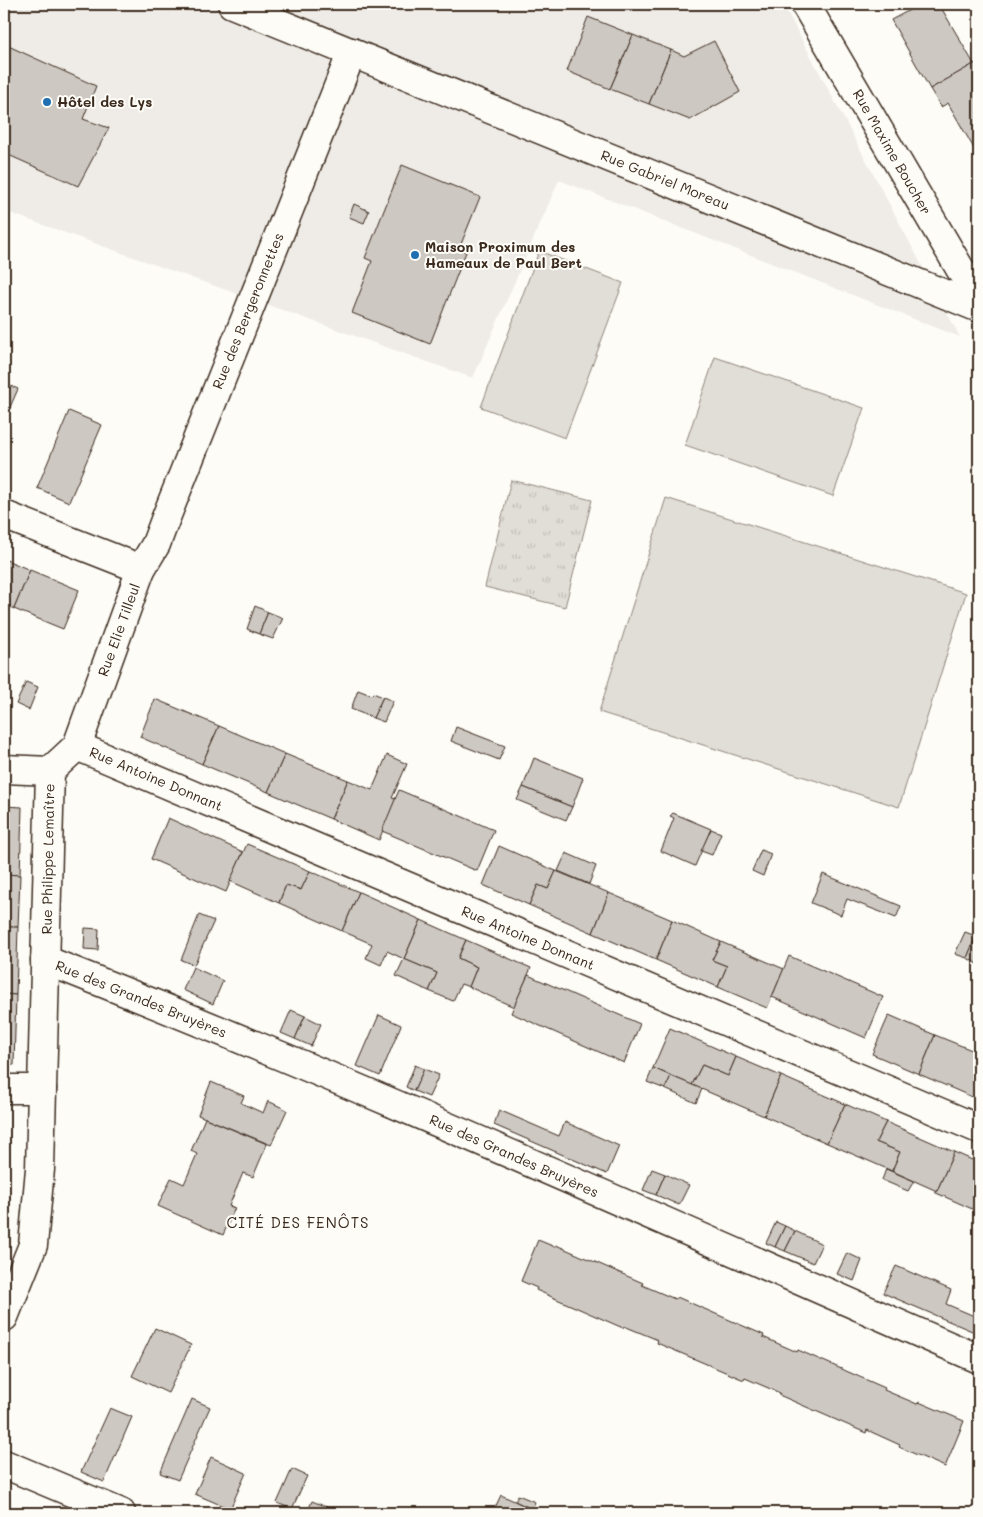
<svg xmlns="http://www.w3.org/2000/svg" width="983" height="1517" font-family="Mali,sans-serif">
  <defs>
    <pattern id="park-tufts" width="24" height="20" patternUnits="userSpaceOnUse" patternTransform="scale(1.25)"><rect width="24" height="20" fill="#e1ded7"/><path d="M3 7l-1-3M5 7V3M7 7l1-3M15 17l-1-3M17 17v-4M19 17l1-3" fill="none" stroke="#c2bfb8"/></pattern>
  </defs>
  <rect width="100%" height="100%" fill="#fdfcf7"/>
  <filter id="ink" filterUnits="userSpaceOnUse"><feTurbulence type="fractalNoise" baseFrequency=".02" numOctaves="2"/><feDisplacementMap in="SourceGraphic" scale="10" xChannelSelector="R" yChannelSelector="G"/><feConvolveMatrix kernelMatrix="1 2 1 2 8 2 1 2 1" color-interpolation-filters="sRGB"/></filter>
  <g filter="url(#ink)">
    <polygon fill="#efece7" points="4,4 783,4 960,337 559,180 473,378 4,211"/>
    <polygon fill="url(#park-tufts)" stroke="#8e847a" points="511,480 592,500 565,607 485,587"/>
    <g fill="#e1ded7" stroke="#8e847a">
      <polygon points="539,251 623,283 565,438 481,407"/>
      <polygon points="715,357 864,408 833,496 685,445"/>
      <polygon points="666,498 966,593 899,807 599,712"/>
    </g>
    <g fill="#cdc8c2" stroke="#3b2a1e">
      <polygon points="921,4 939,4 974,64 930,89 891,20"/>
      <polygon points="588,17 633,35 610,89 567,71"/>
      <polygon points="633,35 671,50 649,104 610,89"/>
      <polygon points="714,41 740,92 690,120 649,104 671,50 684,56"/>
      <polygon points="4,44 96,86 83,119 109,128 78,186 4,153"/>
      <polygon points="979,61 979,150 976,152 948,103 941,107 930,89"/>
      <polygon points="402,165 480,197 459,249 466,252 430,344 352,313 372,261 365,258"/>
      <polygon points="354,204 369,211 364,223 349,217"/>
      <polygon points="4,383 18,389 4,421"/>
      <polygon points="69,411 102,425 69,502 37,488"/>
      <polygon points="4,559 30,570 14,609 4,604"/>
      <polygon points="30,570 79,590 63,629 14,609"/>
      <polygon points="255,606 268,612 259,634 247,629"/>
      <polygon points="268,612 283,618 273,639 259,634"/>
      <polygon points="26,682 38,687 29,710 16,704"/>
      <polygon points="358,690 371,695 373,693 383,697 373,718 351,709"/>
      <polygon points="383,697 393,701 384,722 373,718"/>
      <polygon points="155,699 219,726 202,764 140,737"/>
      <polygon points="219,726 285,754 268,792 202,764"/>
      <polygon points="456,727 505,746 499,760 451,741"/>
      <polygon points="285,754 348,780 331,819 268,792"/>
      <polygon points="387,755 407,764 392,798 396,799 379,840 331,819 348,780 372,790"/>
      <polygon points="534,758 583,778 572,807 523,787"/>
      <polygon points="523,787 572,807 566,820 517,800"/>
      <polygon points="399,790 494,830 477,871 382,831"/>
      <polygon points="4,806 22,807 20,875 4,874"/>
      <polygon points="673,813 711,829 695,866 661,851 674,818 670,816"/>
      <polygon points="168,818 243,852 226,892 151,859"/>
      <polygon points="711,829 721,833 712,855 701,851"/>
      <polygon points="247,844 310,871 301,890 286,885 279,903 230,881"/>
      <polygon points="499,846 556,871 548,889 538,885 529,905 483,885"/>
      <polygon points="761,850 771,854 763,876 752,871"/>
      <polygon points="566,853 596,866 589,884 558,871"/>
      <polygon points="310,871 359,892 342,931 279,903 286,885 301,890"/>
      <polygon points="556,871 609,893 593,933 529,905 538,885 548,889"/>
      <polygon points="4,874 20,875 18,927 4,927"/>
      <polygon points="823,874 901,906 896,918 847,899 841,915 811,903"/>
      <polygon points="359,892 421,920 404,959 387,951 381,965 366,958 372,944 342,931"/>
      <polygon points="609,893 672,920 656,960 593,933"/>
      <polygon points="199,915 214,921 194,965 181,960"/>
      <polygon points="421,920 466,940 458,958 477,967 469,987 461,984 453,1001 429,991 437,973 404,959"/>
      <polygon points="672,920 721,942 712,960 727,966 718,987 656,960"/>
      <polygon points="4,927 18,927 16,995 4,994"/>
      <polygon points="85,928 99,929 98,950 84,949"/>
      <polygon points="965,932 976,936 967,958 955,954"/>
      <polygon points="976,936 979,937 978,964 967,958"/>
      <polygon points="466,940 531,968 514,1007 469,987 477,967 458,958"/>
      <polygon points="721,942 784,969 767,1008 718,987 727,966 712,960"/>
      <polygon points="789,956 883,997 866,1038 772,997"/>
      <polygon points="404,959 437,973 429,991 396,976"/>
      <polygon points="193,967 223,981 213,1004 183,990"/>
      <polygon points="528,975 640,1024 624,1063 511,1013"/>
      <polygon points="4,994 16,995 14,1065 4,1065"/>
      <polygon points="291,1010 305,1016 295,1039 281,1033"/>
      <polygon points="379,1015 401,1025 380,1076 357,1066"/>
      <polygon points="889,1015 935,1035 919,1074 872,1054"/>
      <polygon points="305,1016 321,1024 311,1046 295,1039"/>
      <polygon points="670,1028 736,1057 728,1076 702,1065 692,1085 653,1068"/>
      <polygon points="935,1035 979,1053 979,1100 919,1074"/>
      <polygon points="736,1057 781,1076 764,1116 692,1085 702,1065 728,1076"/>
      <polygon points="415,1065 424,1069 414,1091 406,1087"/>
      <polygon points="653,1068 671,1076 665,1089 647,1082"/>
      <polygon points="424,1069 439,1075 429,1097 414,1091"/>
      <polygon points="671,1076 702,1089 696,1103 665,1089"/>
      <polygon points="781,1076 845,1104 827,1143 764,1116"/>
      <polygon points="211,1082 244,1096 241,1103 263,1113 268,1101 287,1110 271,1145 198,1115"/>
      <polygon points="845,1104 886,1122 876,1142 900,1152 892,1171 827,1143"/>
      <polygon points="499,1110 559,1136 565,1122 619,1146 607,1174 494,1125"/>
      <polygon points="205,1118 267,1144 253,1177 243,1173 229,1206 235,1208 223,1235 158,1206 171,1178 184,1184 197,1154 191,1151"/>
      <polygon points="886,1122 954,1152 937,1191 892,1171 900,1152 876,1142"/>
      <polygon points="954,1152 979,1163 979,1212 934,1192 937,1191"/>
      <polygon points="652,1169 665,1174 656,1195 643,1190"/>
      <polygon points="886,1169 914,1181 908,1191 882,1180"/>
      <polygon points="665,1174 689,1185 679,1205 656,1195"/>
      <polygon points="776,1222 785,1226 775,1247 766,1243"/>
      <polygon points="785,1226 795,1231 785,1251 775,1247"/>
      <polygon points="795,1231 822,1244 813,1263 785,1251"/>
      <polygon points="538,1240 555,1247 556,1245 643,1283 642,1285 675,1299 677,1297 764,1335 763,1337 797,1352 798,1350 885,1388 884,1390 917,1404 919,1402 964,1421 945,1467 899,1447 900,1445 867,1430 866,1433 779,1395 780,1393 745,1378 744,1380 657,1343 658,1340 624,1326 623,1328 536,1290 537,1288 521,1281"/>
      <polygon points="847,1253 862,1260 854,1281 837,1274"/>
      <polygon points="896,1266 951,1290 946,1304 979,1318 979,1334 883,1293"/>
      <polygon points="155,1328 191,1345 168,1393 132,1376"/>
      <polygon points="192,1399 210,1407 178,1480 160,1473"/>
      <polygon points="110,1408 132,1417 104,1482 81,1472"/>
      <polygon points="211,1457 246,1473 230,1509 195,1494"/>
      <polygon points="292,1469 307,1476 292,1509 277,1503"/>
      <polygon points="501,1495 532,1509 544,1513 496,1513 493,1512"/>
      <polygon points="518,1495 535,1502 532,1509 515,1501"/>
      <polygon points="312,1501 341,1513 307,1513"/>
      <polygon points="612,1508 624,1513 610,1513"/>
    </g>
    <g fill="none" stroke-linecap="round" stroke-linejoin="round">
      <g stroke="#3b2a1e" stroke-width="31">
        <g id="street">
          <polyline points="805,4 979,301"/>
          <polyline points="4,515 141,569"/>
          <polyline points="77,746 979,1129"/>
          <polyline points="4,769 50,771 77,746 141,569 156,544 165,520 352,52"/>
          <path d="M 45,960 C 360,1084 669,1224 979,1359"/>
          <polyline points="4,1089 42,1089"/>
          <polyline points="4,1317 33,1245 40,1169 50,771"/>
          <polyline points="4,1464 121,1513"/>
        </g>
      </g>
      <g stroke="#3b2a1e" stroke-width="31">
        <polyline id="secondary" points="232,4 979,308"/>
      </g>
      <use href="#street" stroke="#fdfcf7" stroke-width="28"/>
      <use href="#secondary" stroke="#fdfcf7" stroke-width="28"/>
    </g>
  </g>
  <g fill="#1f6fb2" stroke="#fdfcf7" stroke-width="2">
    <circle cx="47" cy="102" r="5"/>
    <circle cx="415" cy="255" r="5"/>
  </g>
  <g text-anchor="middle" stroke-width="4" stroke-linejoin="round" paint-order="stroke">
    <g font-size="14" font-weight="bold" fill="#3b2a1e" stroke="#fdfcf7" text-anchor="start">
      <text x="57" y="107">Hôtel des Lys</text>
      <text x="425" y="252">Maison Proximum des<tspan x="425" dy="16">Hameaux de Paul Bert</tspan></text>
    </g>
    <g font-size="14" fill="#3b2a1e" stroke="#fdfcf7">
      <text transform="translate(892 152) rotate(60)" y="5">Rue Maxime Boucher</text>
      <text transform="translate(665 180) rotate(22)" y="5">Rue Gabriel Moreau</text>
      <text transform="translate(248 311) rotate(-68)" y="5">Rue des Bergeronnettes</text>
      <text transform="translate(119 630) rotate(-70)" y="5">Rue Elie Tilleul</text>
      <text transform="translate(156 779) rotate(23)" y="5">Rue Antoine Donnant</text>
      <text transform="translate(48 859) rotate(-89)" y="5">Rue Philippe Lemaître</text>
      <text transform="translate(528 938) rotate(23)" y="5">Rue Antoine Donnant</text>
      <text transform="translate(141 999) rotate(22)" y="5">Rue des Grandes Bruyères</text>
      <text transform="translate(514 1156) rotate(24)" y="5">Rue des Grandes Bruyères</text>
    </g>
    <g font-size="15" letter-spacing="1" fill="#3b2a1e" stroke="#fdfcf7">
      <text x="298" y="1228">CITÉ DES FENÔTS</text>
    </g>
  </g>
  <rect width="983" height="1517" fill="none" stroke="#fdfcf7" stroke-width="20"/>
  <rect x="10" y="10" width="963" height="1497" fill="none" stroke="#3b2a1e" stroke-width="2" filter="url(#ink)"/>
</svg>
